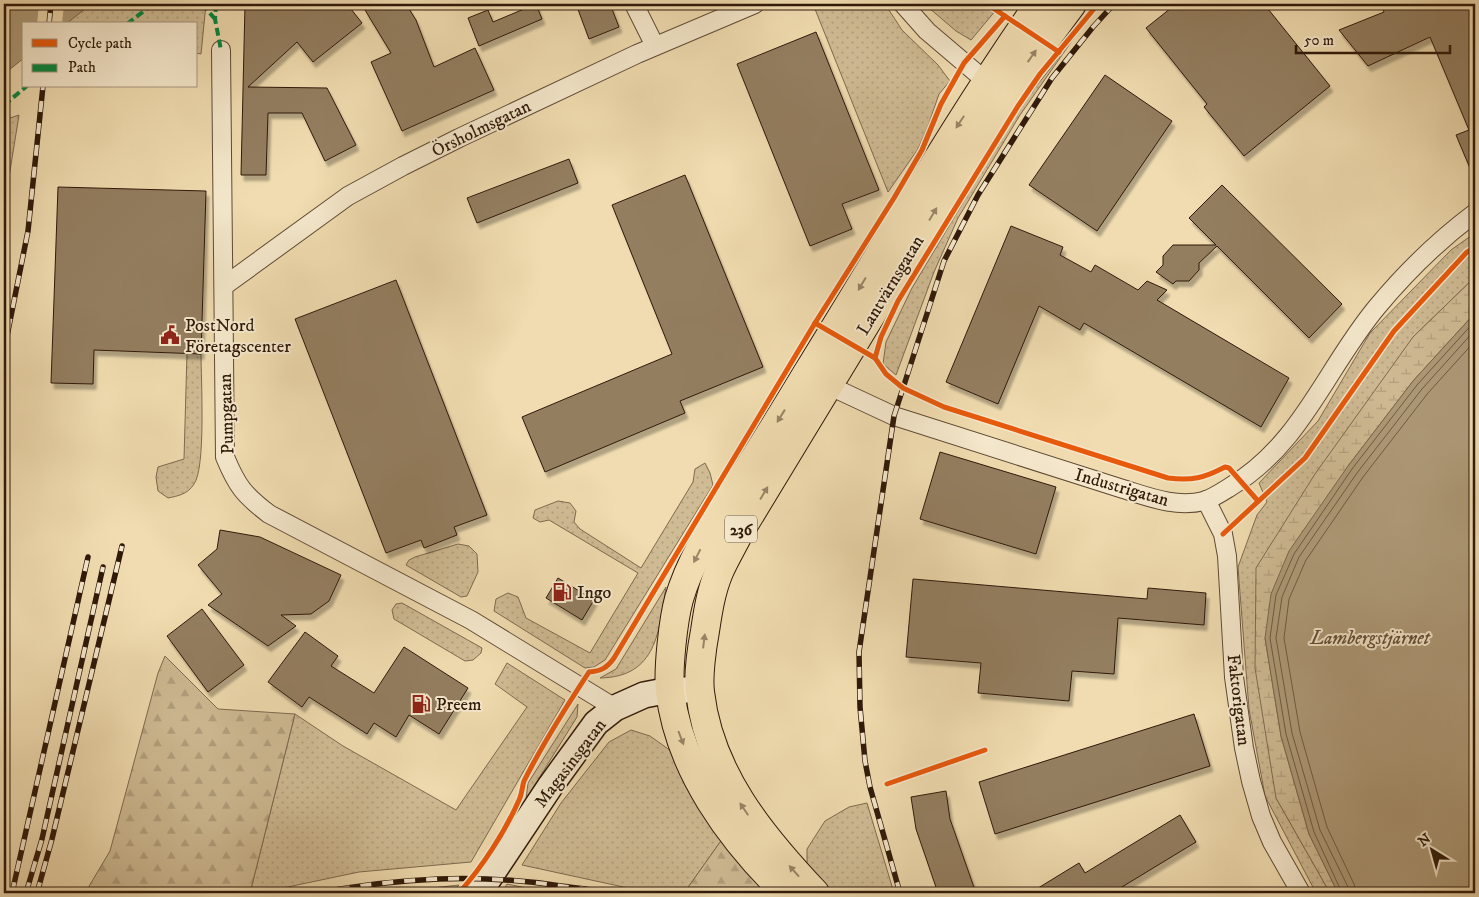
<svg xmlns="http://www.w3.org/2000/svg" width="1479" height="897" font-family="'IM FELL DW Pica',serif">
  <defs>
    <pattern id="grass-dots" width="8" height="8" patternUnits="userSpaceOnUse" patternTransform="scale(1.25)"><rect width="8" height="8" fill="#cfbb94"/><path d="M2 2h.1M6 6h.1" fill="none" stroke="#b2a07e" stroke-width="1.8" stroke-linecap="round"/></pattern>
    <pattern id="forest-firs" width="22" height="20" patternUnits="userSpaceOnUse" patternTransform="scale(1.25)"><rect width="22" height="20" fill="#cfbb94"/><path d="M5 1l3.5 6h-7zM16 11l3.5 6h-7z" fill="#b2a07e"/></pattern>
    <pattern id="wetland-marsh" width="20" height="14" patternUnits="userSpaceOnUse" patternTransform="scale(1.25)"><rect width="20" height="14" fill="#cfbb94"/><path d="M1 5h8M5 5V1M11 12h8M15 12V8" fill="none" stroke="#b2a07e"/></pattern>
    <filter id="shadow"><feDropShadow dx="3" dy="5.5" stdDeviation="1" flood-color="#0004"/></filter>
  </defs>
  <rect width="100%" height="100%" fill="#f0dcb0"/>
  <filter id="stains"><feTurbulence type="fractalNoise" baseFrequency=".004" numOctaves="4"/><feColorMatrix values="0 0 0 0 .2 0 0 0 0 .09 0 0 0 0 .02 0 0 0 .5 -.17"/></filter>
  <radialGradient id="worn" r=".72"><stop offset=".6" stop-color="#630" stop-opacity="0"/><stop offset="1" stop-color="#630" stop-opacity=".3"/></radialGradient>
  <g fill="url(#grass-dots)" stroke="#7f6a4f">
    <polygon points="91,4 206,4 201,54 196,53 196,24 69,24 69,21"/>
    <polygon points="813,4 885,4 902,30 938,65 950,81 939,94 928,126 918,149 888,192"/>
    <polygon points="927,4 1001,4 971,40 956,31 929,8"/>
    <polygon points="1074,38 1020,115 958,218 934,272 896,375 883,364 886,342 912,288 1020,107"/>
    <polygon points="19,115 4,208 4,120"/>
    <polygon points="1475,233 1475,277 1413,337 1276,798 1330,893 1316,893 1265,796 1249,709 1238,567 1257,515 1267,502 1259,483 1318,421 1370,333 1451,250"/>
    <path d="M 187,353 L 201,354 C 201,378 206,468 194,484 C 188,494 178,496 168,498 L 158,491 L 156,477 L 158,467 L 184,459 Z"/>
    <polygon points="705,463 710,473 713,485 605,660 594,667 585,668 494,611 496,599 508,593 518,597 526,618 590,653 638,573 549,520 540,522 533,518 535,510 558,501 570,503 576,511 574,522 580,529 641,568 693,482 695,469"/>
    <polygon points="458,544 469,546 477,554 478,572 467,596 461,597 406,565 409,560 415,557"/>
    <path d="M 666,587 C 659,631 657,677 600,678 L 616,669 Z"/>
    <polygon points="402,603 482,648 481,653 473,660 465,661 394,619 392,610 396,604"/>
    <polygon points="507,663 565,700 471,862 359,872 259,893 250,893 295,714 343,746 456,810 527,707 495,684"/>
    <polygon points="578,704 577,717 526,799 528,783"/>
    <polygon points="631,730 650,736 671,751 723,838 684,893 651,893 522,865 561,803 609,742"/>
    <polygon points="867,803 894,893 830,893 807,868 807,849 825,821 849,807"/>
    <polygon points="507,884 552,893 501,893"/>
    <polygon points="459,885 451,893 386,893"/>
  </g>
  <g fill="url(#forest-firs)" stroke="#7f6a4f">
    <polygon points="165,656 218,709 295,714 250,893 85,893 110,851 158,673"/>
    <polygon points="723,838 770,893 684,893"/>
  </g>
  <polygon fill="url(#wetland-marsh)" stroke="#7f6a4f" points="1475,277 1475,313 1413,381 1348,466 1265,638 1281,736 1309,834 1338,893 1330,893 1276,798 1255,668 1256,568 1315,474 1413,337"/>
  <g fill="#ae9a78" stroke="#7b664c">
    <polygon points="4,4 91,4 66,24 24,24 24,58 4,74"/>
    <polygon points="1475,313 1475,893 1338,893 1309,834 1281,736 1265,638 1271,594 1289,551 1348,466 1413,381"/>
  </g>
  <polygon fill="#f0dcb0" points="39,4 64,4 62,24 37,24"/>
  <g fill="none" stroke-linecap="round" stroke-linejoin="round">
    <g stroke="#6e5a41" stroke-width="1">
      <polyline points="1342,893 1314,832 1286,734 1270,638 1276,595 1294,554 1352,469 1417,385 1475,321"/>
      <polyline points="1348,893 1348,887 1320,830 1292,733 1276,638 1282,597 1299,557 1357,473 1422,389 1475,330"/>
      <polyline points="1356,893 1354,884 1327,827 1300,732 1284,638 1289,599 1306,560 1363,477 1428,393 1475,341"/>
    </g>
  </g>
  <g fill="#937e60" stroke="#2f190a" filter="url(#shadow)">
    <polygon points="245,4 347,4 362,23 313,62 297,42 248,87 327,88 356,145 325,161 302,113 268,113 266,175 241,175"/>
    <polygon points="374,4 406,4 416,20 434,67 475,48 494,90 402,131 371,62 391,53 365,10"/>
    <polygon points="536,4 542,19 479,46 468,18 488,10 493,22"/>
    <polygon points="576,4 610,4 619,27 589,39"/>
    <polygon points="1176,4 1264,4 1330,86 1244,156 1204,107 1207,104 1146,28"/>
    <polygon points="1381,4 1475,4 1475,180 1456,135 1469,130 1430,37 1368,66 1339,30 1384,12"/>
    <polygon points="816,32 879,190 842,204 852,229 810,246 737,64"/>
    <polygon points="1105,75 1172,121 1097,231 1029,185"/>
    <polygon points="569,159 578,183 477,223 467,198"/>
    <polygon points="685,175 763,367 680,401 685,413 545,472 522,417 672,354 612,205"/>
    <polygon points="1222,185 1342,304 1309,338 1217,246 1199,263 1199,270 1189,281 1176,281 1173,284 1156,272 1163,265 1163,256 1173,245 1216,245 1189,218"/>
    <polygon points="58,187 206,191 201,354 94,350 93,384 51,383"/>
    <polygon points="1011,226 1063,247 1060,255 1091,272 1095,265 1138,290 1147,281 1167,290 1157,300 1289,378 1261,427 1084,323 1080,330 1039,306 998,404 946,382"/>
    <polygon points="396,280 487,515 454,527 457,535 424,548 421,540 386,553 295,319"/>
    <polygon points="940,452 1056,487 1036,554 920,519"/>
    <polygon points="220,530 260,537 341,575 329,601 311,614 281,615 296,626 268,646 208,605 222,594 198,565 217,549"/>
    <polygon points="558,578 594,600 582,620 546,598"/>
    <polygon points="913,579 1147,599 1148,588 1206,593 1204,625 1118,618 1114,674 1072,671 1069,701 978,693 981,663 906,657"/>
    <polygon points="202,609 244,665 208,692 167,636"/>
    <polygon points="305,632 338,656 331,666 374,693 404,647 468,688 439,734 409,715 396,737 374,723 367,734 309,697 302,707 268,682"/>
    <polygon points="1194,714 1210,766 995,834 979,782"/>
    <polygon points="946,791 950,819 976,893 938,893 916,829 911,797"/>
    <polygon points="1180,815 1196,842 1112,893 1030,893 1079,863 1085,873"/>
  </g>
  <g fill="none" stroke-linecap="round" stroke-linejoin="round">
    <g stroke="#5f4a34" stroke-width="20">
      <g id="street">
        <polyline points="634,4 655,46"/>
        <polyline points="903,4 927,31 994,88"/>
        <path d="M 221,50 L 225,457 C 237,486 244,495 269,514 L 471,620 L 615,708"/>
        <polyline points="224,286 348,196 403,166 459,138 637,54 755,4"/>
        <path d="M 819,381 L 894,416 L 1123,489 C 1149,497 1176,508 1204,501 C 1213,498 1222,492 1230,487 C 1302,444 1326,368 1377,307 C 1406,272 1439,240 1475,213"/>
        <polyline points="1206,500 1223,534 1227,556 1234,677 1244,748 1251,781 1261,816 1272,842 1301,893"/>
      </g>
    </g>
    <g stroke="#2f190a" stroke-width="28">
      <polyline id="secondary" points="479,893 551,785 596,723 615,708 644,695 670,690 699,690"/>
    </g>
    <g stroke="#2f190a" stroke-width="30">
      <g id="primary">
        <path d="M 786,893 C 731,840 679,769 670,691 C 668,668 673,621 679,599 C 691,558 716,521 738,485 C 761,448 784,412 806,375 C 883,251 955,124 1039,4"/>
        <path d="M 815,893 C 761,836 709,773 700,692 C 698,676 702,647 705,631 C 708,611 711,591 719,572 C 725,558 733,545 740,531 L 1004,96 L 1072,4"/>
      </g>
    </g>
    <use href="#street" stroke="#f5e8cc" stroke-width="18"/>
    <use href="#secondary" stroke="#f5e8cc" stroke-width="25"/>
    <use href="#primary" stroke="#f0dcb0" stroke-width="28"/>
    <g stroke="#2f190a" stroke-width="5.5">
      <g id="rail">
        <polyline points="49,24 51,4"/>
        <polyline points="4,351 28,231 43,86"/>
        <polyline points="12,893 88,557"/>
        <polyline points="26,893 42,839 103,567"/>
        <polyline points="37,893 52,839 122,546"/>
        <path d="M 317,893 C 399,878 477,873 561,886 C 576,888 592,889 606,893"/>
        <polyline points="900,893 870,787 865,761 860,707 859,652 894,416 944,261 978,195 1052,78 1093,27 1114,4"/>
      </g>
    </g>
    <use href="#rail" stroke="#f5e8cc" stroke-width="4" stroke-dasharray="11" stroke-linecap="butt"/>
    <g stroke="#00873e" stroke-width="4" stroke-dasharray="8 4" stroke-linecap="butt">
      <polyline points="202,4 215,19"/>
      <polyline points="216,4 215,19 221,50"/>
      <polyline points="127,24 153,4"/>
      <polyline points="4,105 27,86"/>
    </g>
    <g stroke="#f5e8cc" stroke-width="8">
      <g id="cycleway">
        <polyline points="987,4 1059,52"/>
        <path d="M 1098,4 L 1040,74 L 1018,106 L 898,301 L 881,337 L 875,358 L 886,374 L 903,388 L 944,407 L 1168,478 C 1192,481 1204,478 1225,467 L 1229,468 L 1258,501"/>
        <polyline points="815,323 875,358"/>
        <polyline points="1223,534 1305,458 1394,331 1467,252 1475,247"/>
        <polyline points="887,784 985,750"/>
        <path d="M 459,893 C 482,867 505,832 519,800 C 522,794 522,787 524,781 C 543,743 566,707 589,672 C 601,671 607,668 614,658 L 815,323 L 894,198 L 922,150 L 941,104 L 964,63 L 1005,16"/>
      </g>
    </g>
    <use href="#cycleway" stroke="#e8590c" stroke-width="5"/>
  </g>
  <defs><path id="oneway-solid" d="M-6-.8H1V-3.2L6.5 0L1 3.2V.8H-6Z" transform="scale(1.25)"/></defs>
  <g fill="#998465">
    <use href="#oneway-solid" transform="translate(1032 56) rotate(-55)"/>
    <use href="#oneway-solid" transform="translate(960 122) rotate(123)"/>
    <use href="#oneway-solid" transform="translate(933 214) rotate(-59)"/>
    <use href="#oneway-solid" transform="translate(862 284) rotate(121)"/>
    <use href="#oneway-solid" transform="translate(781 416) rotate(122)"/>
    <use href="#oneway-solid" transform="translate(764 493) rotate(-59)"/>
    <use href="#oneway-solid" transform="translate(697 556) rotate(117)"/>
    <use href="#oneway-solid" transform="translate(704 641) rotate(-83)"/>
    <use href="#oneway-solid" transform="translate(681 738) rotate(69)"/>
    <use href="#oneway-solid" transform="translate(744 809) rotate(-124)"/>
    <use href="#oneway-solid" transform="translate(794 871) rotate(-132)"/>
  </g>
  <defs>
    <g id="civic-bare" transform="scale(1.5)"><path d="M-.6-6.5H3V-4.5H.6V-3L4-1V1h2V6H-6V1h2V-1L-.6-3ZM-1.2 2.5V6h2.4V2.5Z" fill="#8f2418" stroke="#f5e8cc" stroke-width="2.5" paint-order="stroke"/></g>
    <g id="fuel-bare" transform="scale(1.5)"><path d="M-5.5-6h7V0h2V4h1.3V-2.5L3-4.5l.8-.8L6-3V5H2.5V1h-1V6h-7ZM-4.2-4.7v3.2H.2V-4.7Z" fill="#8f2418" stroke="#f5e8cc" stroke-width="2.5" paint-order="stroke"/></g>
  </defs>
  <g fill-rule="evenodd">
    <use href="#civic-bare" x="170" y="335"/>
    <use href="#fuel-bare" x="562" y="592"/>
    <use href="#fuel-bare" x="421" y="704"/>
  </g>
  <g text-anchor="middle" stroke-width="4" stroke-linejoin="round" paint-order="stroke">
    <rect fill="#f5e8cc" stroke="#6a5744" stroke-width="1" x="725" y="515.5" width="32" height="27" rx="4"/>
    <g font-size="16" font-weight="bold" fill="#2f190a">
      <text x="741" y="535">236</text>
    </g>
    <g font-size="18" fill="#2f190a" stroke="#f5e8cc">
      <text transform="translate(481 128) rotate(-26)" y="6">Örsholmsgatan</text>
      <text transform="translate(890 285) rotate(-59)" y="6">Lantvärnsgatan</text>
      <text transform="translate(226 414) rotate(-92)" y="6">Pumpgatan</text>
      <text transform="translate(1122 487) rotate(16)" y="6">Industrigatan</text>
      <text transform="translate(1239 700) rotate(83)" y="6">Faktorigatan</text>
      <text transform="translate(570 763) rotate(-53)" y="6">Magasinsgatan</text>
    </g>
    <g font-size="18" fill="#2f190a" stroke="#f5e8cc" text-anchor="start">
      <text x="185" y="331">PostNord<tspan x="185" dy="21">Företagscenter</tspan></text>
      <text x="577" y="598">Ingo</text>
      <text x="436" y="710">Preem</text>
    </g>
    <g font-size="19" font-style="italic" fill="#624d36" stroke="#f5e8cc">
      <text x="1370" y="644">Lambergstjärnet</text>
    </g>
  </g>
  <rect width="1479" height="897" fill="none" stroke="#f0dcb0" stroke-width="20"/>
  <rect x="5" y="5" width="1469" height="887" fill="none" stroke="#2f190a" stroke-width="2.5"/>
  <rect x="10" y="10" width="1459" height="877" fill="none" stroke="#2f190a"/>
  <rect x="22" y="22" width="175" height="65" fill="#f5e8cc" stroke="#a6957e"/>
  <rect x="32" y="39" width="25" height="8" fill="#e8590c" stroke="#a6957e"/>
  <text x="68" y="48" font-size="15" fill="#2f190a">Cycle path</text>
  <rect x="32" y="64" width="25" height="8" fill="#00873e" stroke="#a6957e"/>
  <text x="68" y="72" font-size="15" fill="#2f190a">Path</text>
  <g transform="translate(1432 850) rotate(323)" stroke="#f5e8cc" stroke-width="4" paint-order="stroke">
  <path d="M0-4L9 19L0 12L-9 19Z" fill="#2f190a"/>
  <text y="-8" font-size="14" font-weight="bold" text-anchor="middle" fill="#2f190a">N</text>
  </g>
  <path d="M1296 45v8h154v-8" fill="none" stroke="#2f190a" stroke-width="2.5"/>
  <text x="1304" y="45" font-size="15" fill="#2f190a" stroke="#f5e8cc" stroke-width="4" paint-order="stroke">50 m</text>
  <rect width="100%" height="100%" filter="url(#stains)"/>
  <rect width="100%" height="100%" fill="url(#worn)"/>
</svg>
